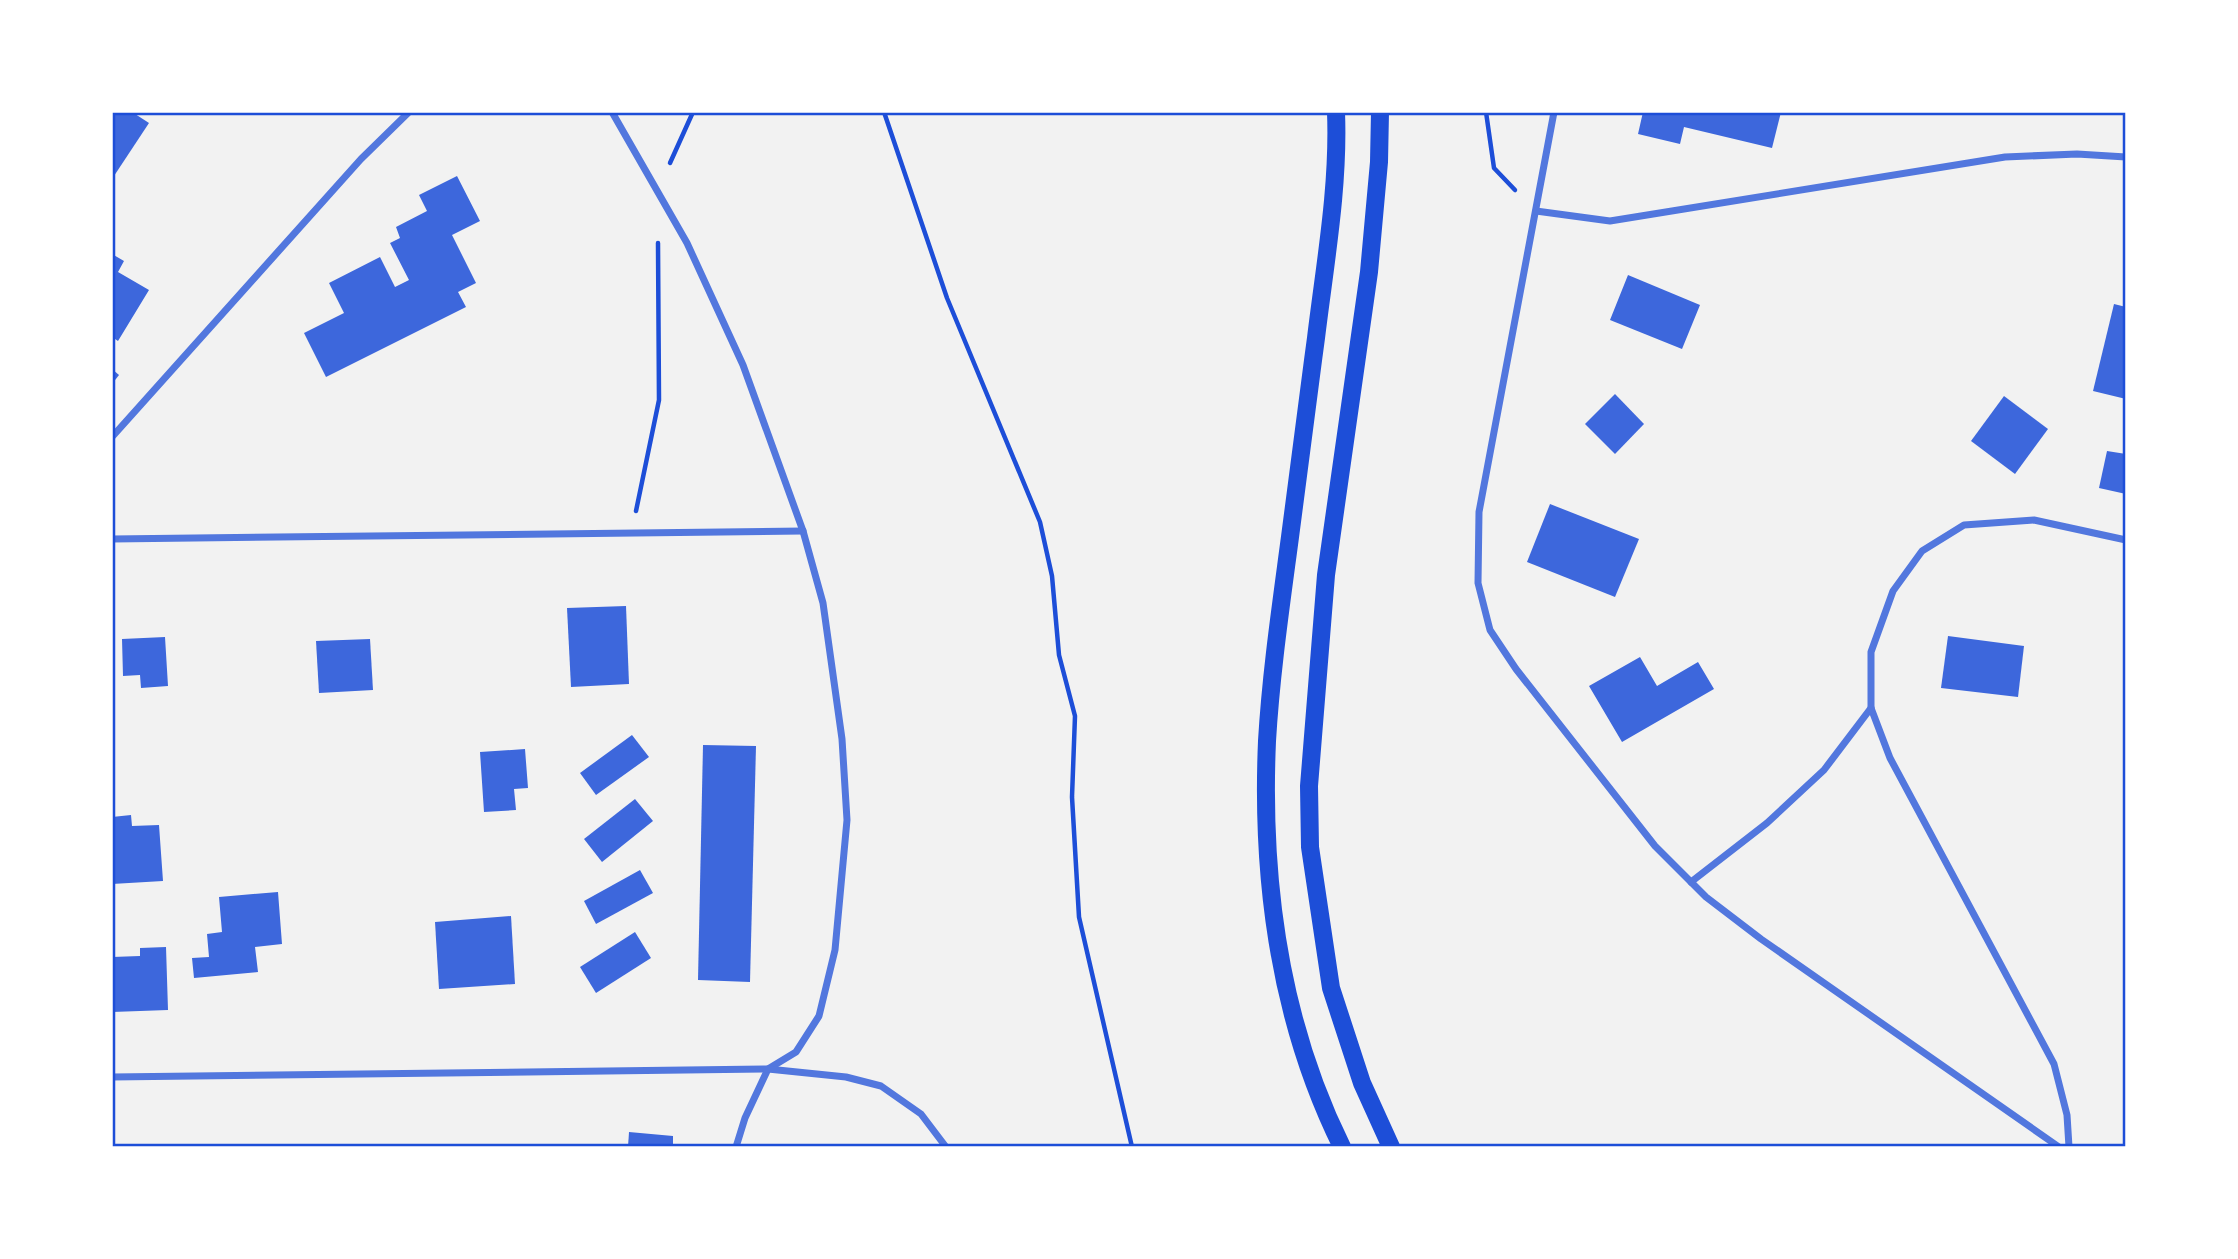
<svg xmlns="http://www.w3.org/2000/svg" width="2238" height="1259" font-family="'Source Sans 3',sans-serif">
  <rect width="100%" height="100%" fill="#f2f2f2"/>
  <g fill="#3d67dc">
    <polygon points="112,112 132,112 149,123 112,179"/>
    <polygon points="1643,112 1781,112 1772,148 1684,127 1680,144 1638,134"/>
    <polygon points="457,176 480,221 452,235 476,283 458,292 466,307 326,377 304,333 344,313 329,283 380,257 395,287 409,280 390,243 400,238 396,227 427,211 419,195"/>
    <polygon points="112,254 124,261 118,272 149,290 118,341 112,337"/>
    <polygon points="1628,275 1700,305 1682,349 1610,320"/>
    <polygon points="2114,304 2126,307 2126,399 2093,391"/>
    <polygon points="112,369 119,375 112,384"/>
    <polygon points="1615,394 1644,424 1615,454 1585,424"/>
    <polygon points="2004,396 2048,429 2015,474 1971,441"/>
    <polygon points="2107,451 2126,454 2126,494 2099,488"/>
    <polygon points="1550,504 1639,539 1615,597 1527,562"/>
    <polygon points="626,606 629,684 571,687 567,608"/>
    <polygon points="1948,636 2024,646 2018,697 1941,688"/>
    <polygon points="165,637 168,686 141,688 140,675 123,676 122,639"/>
    <polygon points="370,639 373,690 319,693 316,641"/>
    <polygon points="1640,657 1657,686 1698,662 1714,689 1622,742 1589,686"/>
    <polygon points="632,735 649,757 596,795 580,773"/>
    <polygon points="703,745 756,746 750,982 698,980"/>
    <polygon points="525,749 528,788 514,789 516,810 484,812 480,752"/>
    <polygon points="635,799 653,821 602,862 584,839"/>
    <polygon points="131,815 132,826 159,825 163,881 112,884 112,817"/>
    <polygon points="640,870 653,893 596,924 584,901"/>
    <polygon points="278,892 282,944 255,947 258,972 194,978 192,958 209,957 207,934 222,932 219,897"/>
    <polygon points="511,916 515,984 439,989 435,922"/>
    <polygon points="635,932 651,958 596,993 580,967"/>
    <polygon points="166,947 168,1010 112,1012 112,957 140,956 140,948"/>
    <polygon points="629,1132 673,1136 673,1147 628,1147"/>
  </g>
  <g fill="none" stroke-linecap="round" stroke-linejoin="round">
    <g stroke="#1d4ed8" stroke-width="4.5">
      <polyline points="884,112 947,298 1040,522 1052,576 1059,655 1075,716 1072,797 1079,917 1132,1147"/>
      <polyline points="1486,112 1494,168 1515,190"/>
      <polyline points="670,163 693,112"/>
      <polyline points="636,511 659,400 658,243"/>
    </g>
    <g stroke="#5277de" stroke-width="7">
      <polyline points="612,112 687,243 743,365 803,531 823,603 842,739 847,820 835,950 819,1016 796,1052 768,1069 745,1118 736,1147"/>
      <polyline points="1554,112 1479,512 1478,583 1490,630 1516,669 1655,846 1706,897 1761,939 2059,1147"/>
      <polyline points="1536,211 1610,221 2005,157 2077,154 2126,157"/>
      <polyline points="112,437 361,159 409,112"/>
      <polyline points="112,539 803,531"/>
      <polyline points="1691,882 1767,823 1824,770 1871,708"/>
      <polyline points="112,1077 768,1069 846,1077 881,1086 921,1114 946,1147"/>
      <polyline points="2069,1147 2067,1115 2054,1064 1890,758 1871,708 1871,652 1893,591 1922,551 1964,525 2034,520 2126,540"/>
    </g>
    <g stroke="#1d4ed8" stroke-width="18">
      <path d="M 1336,112 C 1339,187 1325,263 1316,338 C 1307,404 1299,470 1290,537 C 1281,605 1271,673 1267,741 C 1261,880 1280,1022 1342,1147"/>
      <polyline points="1380,112 1379,162 1369,272 1326,575 1309,786 1310,847 1331,988 1362,1083 1391,1147"/>
    </g>
  </g>
  <rect width="2238" height="1259" fill="none" stroke="#ffffff" stroke-width="228"/>
  <rect x="114" y="114" width="2010" height="1031" fill="none" stroke="#1d4ed8" stroke-width="2.5"/>
</svg>
